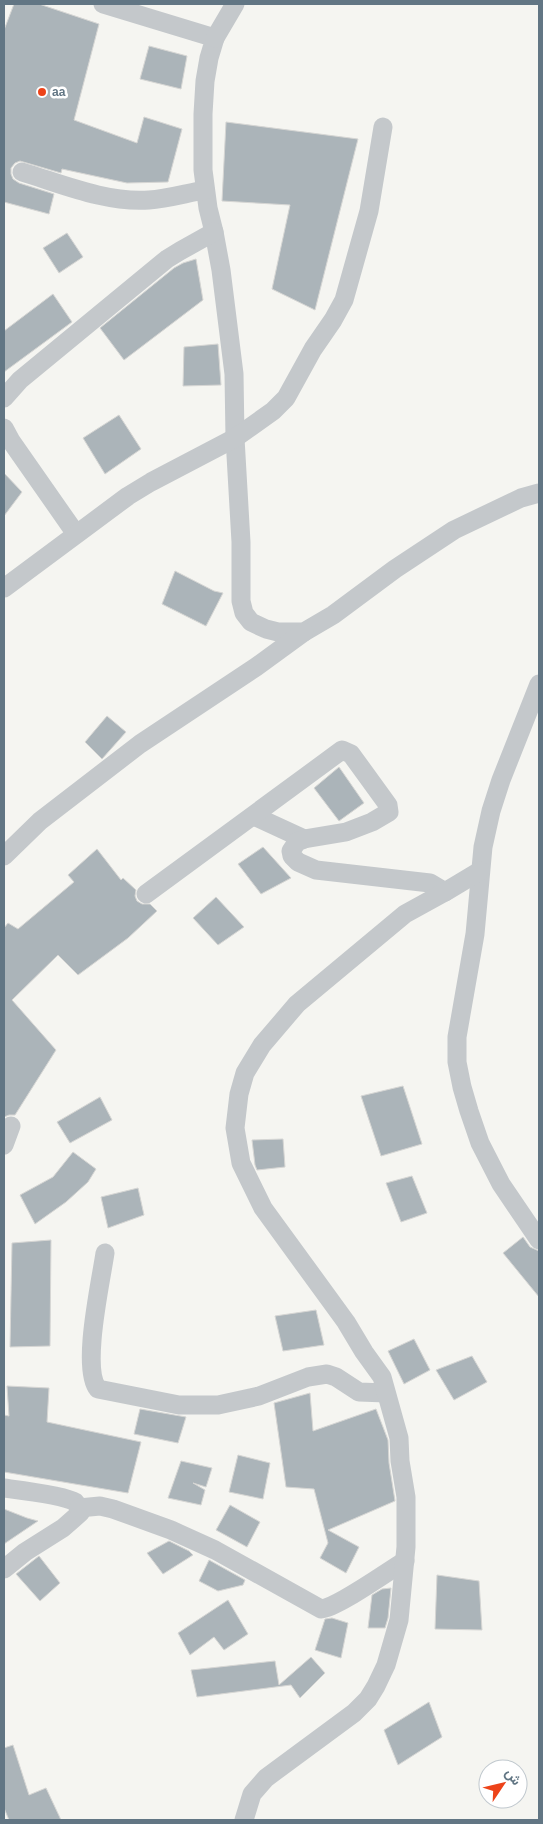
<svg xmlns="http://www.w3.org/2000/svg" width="543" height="1824" font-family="Helvetica,Vazirmatn,sans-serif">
  <rect width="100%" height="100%" fill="#f5f5f1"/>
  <g fill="#abb4b9" stroke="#d6d6d4">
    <polygon points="14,4 39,4 99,24 74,120 137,143 144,117 182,129 168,182 127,183 62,169 61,173 20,161 15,163 11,168 11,174 13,179 19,183 54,194 49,214 4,202 4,30"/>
    <polygon points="149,46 187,56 181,89 140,79"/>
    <polygon points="226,122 358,139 315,310 272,289 290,205 222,201"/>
    <polygon points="67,233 83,257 59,273 43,248"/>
    <polygon points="196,259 203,300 124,360 100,328 174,268 183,263"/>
    <polygon points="53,294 72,322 4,372 4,331"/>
    <polygon points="218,344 221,385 183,386 184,347"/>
    <polygon points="119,415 141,449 105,474 83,438"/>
    <polygon points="4,473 22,492 4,516"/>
    <polygon points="175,571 214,591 223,593 206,626 162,604"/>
    <polygon points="107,716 126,732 102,759 85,742"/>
    <polygon points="339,767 364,803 339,821 314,788"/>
    <polygon points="263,847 291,878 261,894 238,864"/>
    <polygon points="97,849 121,880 123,878 136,890 135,896 137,901 142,904 150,904 157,911 128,938 78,975 58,955 12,1000 56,1050 15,1115 9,1115 4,1117 4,928 8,923 18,929 74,882 68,875"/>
    <polygon points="216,897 244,927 218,945 193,918"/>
    <polygon points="403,1086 422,1144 381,1156 361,1096"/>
    <polygon points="100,1097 112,1120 70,1143 57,1122"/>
    <polygon points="283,1139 285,1167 257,1170 255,1165 252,1140"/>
    <polygon points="73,1152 96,1169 88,1182 66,1202 35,1224 20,1195 53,1177"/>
    <polygon points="412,1176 427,1213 401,1222 386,1183"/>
    <polygon points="138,1188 144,1215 108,1228 101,1197"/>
    <polygon points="523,1237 530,1247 539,1251 539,1297 503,1253"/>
    <polygon points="51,1240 50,1346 10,1347 12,1243"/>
    <polygon points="316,1310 324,1345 283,1351 275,1316"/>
    <polygon points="414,1339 430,1370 404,1384 388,1351"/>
    <polygon points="472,1356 487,1382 454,1400 436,1370"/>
    <polygon points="7,1386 49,1388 47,1422 141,1442 128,1493 4,1472 4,1415 9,1416"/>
    <polygon points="310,1393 313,1431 376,1409 388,1440 389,1463 395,1501 328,1530 359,1547 346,1573 320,1558 328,1543 314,1489 286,1487 274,1403"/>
    <polygon points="140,1409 186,1417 178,1443 134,1434"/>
    <polygon points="238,1455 270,1463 263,1499 229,1492"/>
    <polygon points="181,1461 212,1468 206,1487 193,1483 205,1490 201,1505 168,1498"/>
    <polygon points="230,1505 260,1522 247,1547 216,1530"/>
    <polygon points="4,1509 27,1518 38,1521 4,1544"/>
    <polygon points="169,1541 189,1551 193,1555 163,1574 147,1553"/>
    <polygon points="39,1556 60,1583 40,1601 16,1574"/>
    <polygon points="209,1560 245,1580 243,1585 218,1591 199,1581"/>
    <polygon points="437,1575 479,1581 482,1630 435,1629"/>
    <polygon points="391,1588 388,1618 385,1628 368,1628 372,1595 382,1589"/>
    <polygon points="228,1600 248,1634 224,1650 214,1637 190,1655 178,1633"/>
    <polygon points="332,1618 348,1623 341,1658 315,1650 325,1619"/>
    <polygon points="311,1657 325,1673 300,1698 291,1685 197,1697 191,1670 275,1661 279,1685"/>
    <polygon points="429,1702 442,1737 398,1765 384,1730"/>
    <polygon points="13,1745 29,1795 46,1788 61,1820 9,1820 4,1808 4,1748"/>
  </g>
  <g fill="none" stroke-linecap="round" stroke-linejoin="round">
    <g stroke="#c4c8cb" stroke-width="19">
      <polyline points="103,4 215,38 209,58 205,81 203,114 203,170 208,208 214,232 221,270 234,374 235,438 241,542 241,601 244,613 251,622 266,629 278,632 304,632 333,615 395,569 454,530 521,498 539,493"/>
      <polyline points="215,38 235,4"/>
      <path d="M 22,172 C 62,184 106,203 149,200 C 167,199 187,193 205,190"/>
      <polyline points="4,398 20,380 167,259 180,251 214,232"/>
      <polyline points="4,428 11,441 76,534"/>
      <polyline points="4,588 128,496 151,482 235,438 273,411 286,398 313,349 333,320 344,300 369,211 383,127"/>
      <polyline points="539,684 501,780 491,811 483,847 475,934 457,1037 457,1062 462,1087 469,1111 480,1143 501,1184 539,1240"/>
      <polyline points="254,816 304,839"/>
      <polyline points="4,856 40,821 140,744 256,667 304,632"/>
      <polyline points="146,894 342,750 351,754 388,805 389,812 372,822 346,832 304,839 297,842 291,851 292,856 298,862 316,870 430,883 445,892 480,871"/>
      <polyline points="4,1145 11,1126"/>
      <path d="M 105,1253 C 101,1281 81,1369 98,1389 L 179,1405 L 218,1405 L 259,1396 L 308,1377 L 327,1374 L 336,1377 L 359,1392 L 386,1393"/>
      <path d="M 4,1488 C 19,1490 64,1495 75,1502 C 78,1505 79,1509 80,1513 L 63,1528 L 25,1552 L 4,1569"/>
      <path d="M 79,1508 L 100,1506 L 113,1509 L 171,1530 L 215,1550 L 321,1609 C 337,1608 388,1571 405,1561"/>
      <polyline points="244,1820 252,1794 266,1778 354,1713 368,1699 376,1686 386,1665 399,1620 406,1547 406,1497 400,1461 399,1438 382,1377 364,1352 346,1322 263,1208 241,1163 235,1128 239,1094 245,1073 262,1045 297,1004 405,914 445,892"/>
    </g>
  </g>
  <circle fill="#ed4319" stroke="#fff" stroke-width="2" cx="42" cy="92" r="5"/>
  <g text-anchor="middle" stroke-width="5" stroke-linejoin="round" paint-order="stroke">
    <g font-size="12" font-weight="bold" fill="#627684" stroke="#fff" text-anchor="start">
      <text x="52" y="96">aa</text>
    </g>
  </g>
  <rect width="543" height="1824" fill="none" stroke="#627684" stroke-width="10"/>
  <g transform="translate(503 1784) rotate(55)"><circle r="24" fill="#ffffff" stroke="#c0c8ce"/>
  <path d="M0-4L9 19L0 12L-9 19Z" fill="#ed4319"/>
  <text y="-8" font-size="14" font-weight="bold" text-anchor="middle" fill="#627684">ش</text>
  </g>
</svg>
